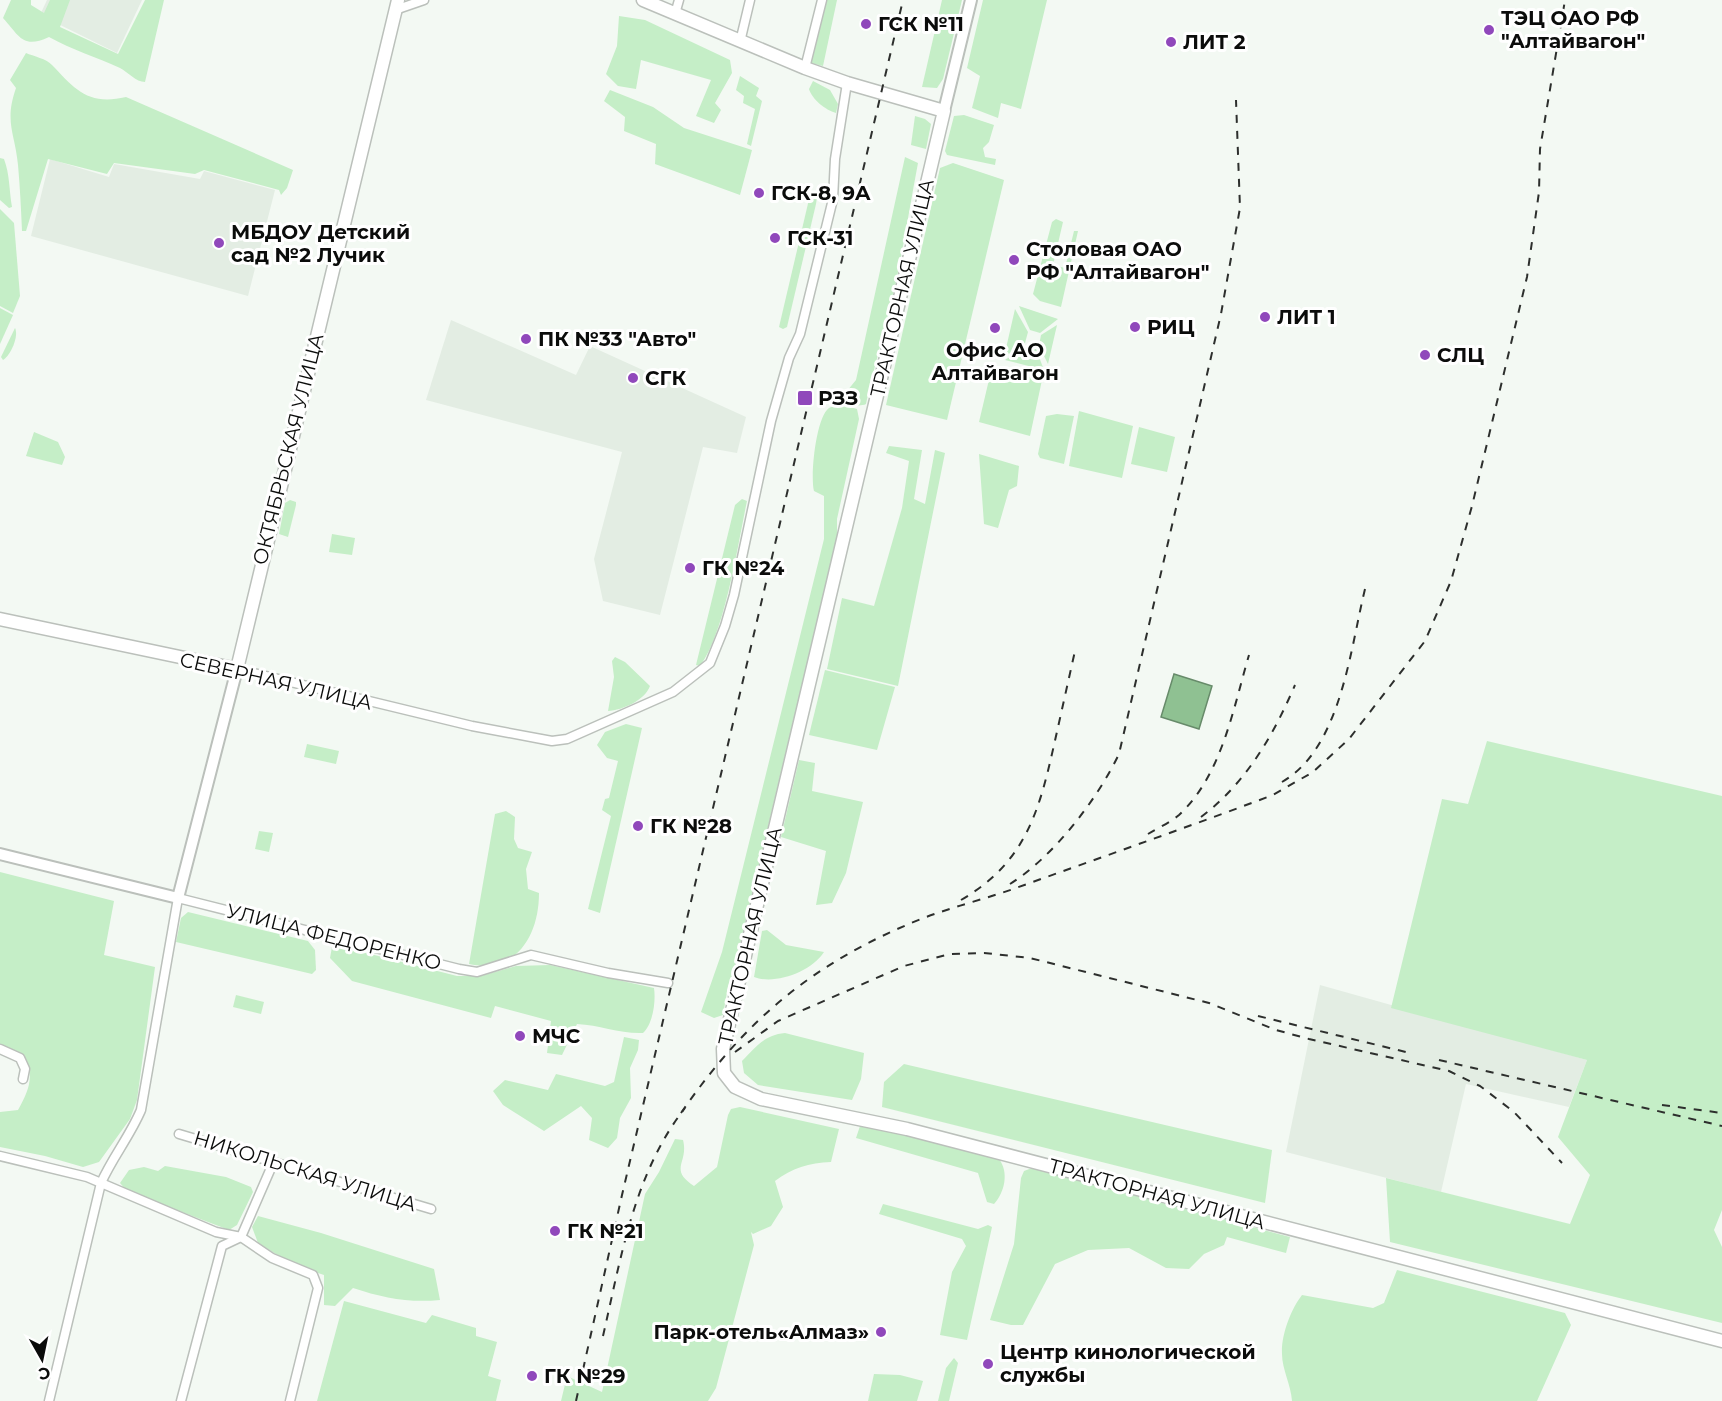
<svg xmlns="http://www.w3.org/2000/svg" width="1722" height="1401" font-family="Montserrat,sans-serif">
  <rect width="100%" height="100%" fill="#f3f9f3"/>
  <g fill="#e3ede3">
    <polygon points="47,0 142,0 117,53 40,15"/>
    <polygon points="50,159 109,177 114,164 200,179 204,171 275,190 248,296 31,236"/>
    <polygon points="451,320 576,375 590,346 746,417 737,453 703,447 660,615 603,601 594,559 622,452 426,400"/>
    <polygon points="1320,985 1587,1060 1569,1107 1466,1084 1441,1192 1286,1152"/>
  </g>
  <g fill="#c5eec7">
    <path d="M 11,0 L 31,0 L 31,5 L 44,13 L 50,0 L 70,0 L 60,27 L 118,54 L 145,0 L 164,0 L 145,82 C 136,82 128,72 120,68 C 96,57 72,50 49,37 C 23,49 20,37 3,18 Z"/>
    <polygon points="826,0 837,0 823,66 811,63"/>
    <polygon points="942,0 962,0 943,79 937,88 922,87"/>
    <polygon points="983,0 1047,0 1021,109 1001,103 998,118 972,108 980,76 967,68"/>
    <polygon points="619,16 645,20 730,60 732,73 715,103 721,110 714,123 696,116 711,80 641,60 636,89 618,86 606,74 617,46"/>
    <path d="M 26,53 C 33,56 47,59 52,65 C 75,89 88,106 126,97 L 293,170 L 287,188 L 281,195 L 279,190 L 204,170 L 195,174 L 114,163 L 107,174 L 48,159 L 26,231 L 22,231 C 21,209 20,187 18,165 C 15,133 4,122 16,88 L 10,80 Z"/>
    <polygon points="740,76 759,88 756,96 762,101 751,146 747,144 755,109 743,103 744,96 736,90"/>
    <path d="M 813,81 L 830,90 L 838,104 L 836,113 C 825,110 812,99 809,89 Z"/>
    <polygon points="610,90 653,107 684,128 752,150 740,195 655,164 656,144 624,131 625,117 604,101"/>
    <polygon points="964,115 994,125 989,142 983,148 985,157 996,159 995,165 947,155 945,151 954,116"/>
    <polygon points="915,116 925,119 931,124 926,149 911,145"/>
    <path d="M 905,157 L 918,163 C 909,210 902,258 891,304 C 883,338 873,370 866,404 C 858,408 839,403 833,395 L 847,391 L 856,380 Z"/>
    <path d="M 0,158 L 4,159 C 10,175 9,190 12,207 L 9,208 L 0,200 Z"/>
    <polygon points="953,163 1004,180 947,420 886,405 940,168"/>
    <polygon points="810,195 817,197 816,204 787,327 783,329 779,327"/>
    <polygon points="0,209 14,223 20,296 13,313 0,306"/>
    <polygon points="1056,219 1063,222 1053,265 1065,268 1074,231 1078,231 1061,307 1040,301 1033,294 1052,222"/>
    <polygon points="1019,306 1058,319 1040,333 1030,330"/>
    <polygon points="0,308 13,315 0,344"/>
    <polygon points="1015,309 1028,332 1025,343 1004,357"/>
    <polygon points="1057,325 1048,364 1039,346 1041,335"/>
    <path d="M 15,328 C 19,336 11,355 3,360 L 1,357 Z"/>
    <polygon points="1027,346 1036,349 1044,370 1005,360"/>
    <polygon points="992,367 1042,380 1030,436 979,422"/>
    <path d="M 843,405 L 857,409 L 859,419 L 837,519 L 837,537 L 732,978 L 728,986 L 723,1015 L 714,1018 L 701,1012 L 722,952 L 824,539 L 824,496 L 814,491 C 810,476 816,417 829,408 C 833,406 840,406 843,405 Z"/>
    <polygon points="1079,411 1133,426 1122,478 1069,466"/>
    <polygon points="1057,414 1074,416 1064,464 1040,458 1038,454 1046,416"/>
    <polygon points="1139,427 1175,437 1167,472 1131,464"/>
    <polygon points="34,432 58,442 65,457 62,465 26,456"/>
    <polygon points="889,446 922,450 914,499 925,504 935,450 945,453 898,686 827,669 842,598 874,606 902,508 909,461 886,453"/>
    <polygon points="979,454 1019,466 1017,486 1009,490 998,528 984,524"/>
    <path d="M 742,499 L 747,501 C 738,543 725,633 700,666 L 696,665 L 735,505 Z"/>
    <polygon points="290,500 296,502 296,505 288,537 279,534 285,503"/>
    <polygon points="332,534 355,538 352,555 329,552"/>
    <path d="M 615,657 L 625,662 L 650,686 C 645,700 623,710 608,711 L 614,677 L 612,661 Z"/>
    <polygon points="825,670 895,687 877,750 809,735"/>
    <polygon points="626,724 642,728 600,913 588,909 611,816 602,810 605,799 609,798 618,761 607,758 597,745 605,732"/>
    <polygon points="1487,741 1722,796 1722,1210 1714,1230 1722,1247 1722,1323 1390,1242 1386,1178 1570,1224 1590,1175 1558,1137 1587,1060 1391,1008 1442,799 1468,804"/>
    <polygon points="307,744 339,751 336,764 304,757"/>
    <polygon points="799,760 815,763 812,791 863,802 846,873 832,903 816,905 826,851 781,837"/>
    <path d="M 506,811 L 515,817 L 514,839 L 518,848 L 532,852 L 526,869 L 528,889 L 539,893 C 539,936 516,974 469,964 L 495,814 Z"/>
    <polygon points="259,831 273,833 269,852 255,849"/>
    <path d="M 0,872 L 114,901 L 104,955 L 155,967 L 137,1100 L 130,1119 L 99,1162 L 83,1167 L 45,1156 L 0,1147 L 0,1112 L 18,1110 C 29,1090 35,1076 24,1055 L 0,1044 Z"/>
    <polygon points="188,912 308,941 315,950 316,970 312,974 176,942 181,918"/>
    <path d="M 767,930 L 786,945 L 824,952 C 811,972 775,985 754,977 L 762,931 Z"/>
    <path d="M 339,946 L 457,976 L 481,976 L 516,966 L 550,965 L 654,988 C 656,1001 653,1024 643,1033 C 620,1034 600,1025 577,1024 L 562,1055 L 547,1053 L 551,1021 L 495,1006 L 491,1018 L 352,981 L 330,958 L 332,947 Z"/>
    <polygon points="236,995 264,1002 261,1014 233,1007"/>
    <path d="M 785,1033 L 864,1053 L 861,1079 L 852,1100 L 758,1085 L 744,1073 L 742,1061 C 756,1047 764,1035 785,1033 Z"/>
    <polygon points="624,1037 639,1040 638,1050 630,1068 631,1098 620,1118 617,1138 608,1148 589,1140 592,1118 581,1106 544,1131 503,1105 493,1091 505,1080 548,1090 556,1074 605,1086 614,1082"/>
    <polygon points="904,1064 1272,1150 1265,1203 882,1107 884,1082"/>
    <path d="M 740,1107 L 839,1129 L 831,1162 C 809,1163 792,1168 775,1181 L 783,1207 L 771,1226 L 753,1234 L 751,1232 L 754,1245 L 716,1388 L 708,1401 L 561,1401 L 567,1376 L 602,1392 L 645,1194 L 659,1172 L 675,1139 L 683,1140 C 689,1163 668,1169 694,1186 L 717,1167 L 728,1115 L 731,1109 Z"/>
    <path d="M 861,1123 L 999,1159 C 1009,1172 1005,1192 994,1204 L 987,1202 L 978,1173 L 856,1138 Z"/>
    <polygon points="165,1166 226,1177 251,1187 253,1192 237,1225 229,1230 127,1191 120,1183 129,1170 144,1167 158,1171"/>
    <polygon points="1032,1168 1290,1237 1286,1253 1227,1237 1224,1245 1204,1254 1189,1269 1166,1268 1129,1248 1088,1250 1055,1264 1023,1325 1011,1325 990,1320 1014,1244 1021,1178 1024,1171"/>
    <polygon points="883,1204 978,1229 988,1225 992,1227 967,1340 940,1335 952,1272 966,1246 962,1239 879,1214"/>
    <path d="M 258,1216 L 321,1233 L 434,1269 L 440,1300 C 409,1303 383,1298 353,1288 L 335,1306 L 324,1305 L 324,1275 L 294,1265 L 258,1243 L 252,1227 Z"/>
    <path d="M 1397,1270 L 1565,1313 L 1571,1325 L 1537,1401 L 1292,1401 C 1291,1385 1282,1369 1282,1354 C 1281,1335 1291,1309 1302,1295 L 1373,1308 L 1384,1303 Z"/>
    <polygon points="344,1301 426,1323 432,1315 476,1328 476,1336 497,1342 488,1376 501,1380 496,1401 317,1401"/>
    <polygon points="954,1358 958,1363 949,1401 938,1401 946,1368"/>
    <polygon points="874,1374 900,1375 923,1381 917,1401 868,1401"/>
  </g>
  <polygon fill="#8fc192" stroke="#678b6a" stroke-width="1.5" points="1174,674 1212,686 1199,729 1161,717"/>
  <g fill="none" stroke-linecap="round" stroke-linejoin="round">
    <g stroke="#bbc0bb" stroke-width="11">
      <g id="minor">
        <polyline points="395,10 424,0"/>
        <polyline points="675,14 679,0"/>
        <polyline points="740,42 750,0"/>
        <polyline points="805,68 822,0"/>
        <polyline points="237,669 472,726 552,741 567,739 673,692 710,663 725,626 734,595 771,421 789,358 800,334 833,199 835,159 847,83"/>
        <polyline points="0,1049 20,1058 25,1069 23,1079"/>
        <polyline points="179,1134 431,1209"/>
        <polyline points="0,1156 87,1177 216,1232 241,1237 272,1258 313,1275 318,1288 290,1401"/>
        <path d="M 49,1401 L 101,1183 C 112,1158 130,1136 141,1110 L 178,898 L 459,969 L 477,972 L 531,955 L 608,973 L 668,983"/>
        <polyline points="181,1401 222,1246 241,1237 274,1161"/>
      </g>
    </g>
    <g stroke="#bbc0bb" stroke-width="14">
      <g id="tertiary">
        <polyline points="944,111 971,0"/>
        <polyline points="0,854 178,898 237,669"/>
      </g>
    </g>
    <g stroke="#bbc0bb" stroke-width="15">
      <g id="secondary">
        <polyline points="643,0 805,68 847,83 944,111 723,1049 724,1073 735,1087 761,1099 907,1129 1722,1341"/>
        <polyline points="0,619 237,669 398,0"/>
      </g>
    </g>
    <use href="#minor" stroke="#fff" stroke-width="8"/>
    <use href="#tertiary" stroke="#fff" stroke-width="10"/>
    <use href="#secondary" stroke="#fff" stroke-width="12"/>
    <g stroke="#2d2f2d" stroke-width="2" stroke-dasharray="8 8" stroke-linecap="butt">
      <path d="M 1282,782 C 1341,748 1350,650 1365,589"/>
      <path d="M 1201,817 C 1246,783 1273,736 1295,685"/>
      <path d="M 1148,834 C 1158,828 1171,822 1179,815 C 1222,775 1233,709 1249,655"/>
      <path d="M 1010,884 C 1053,857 1097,800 1119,754 L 1221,314 L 1240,208 L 1236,100"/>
      <path d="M 961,900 C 1025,863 1039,812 1054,745 C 1061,714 1068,682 1075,651"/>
      <polyline points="1258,1016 1410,1053"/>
      <polyline points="735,1052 778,1021 904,966 950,954 984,953 1030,958 1209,1003 1276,1030 1309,1039 1449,1071 1480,1086 1514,1112 1562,1163"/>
      <polyline points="1439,1060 1722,1126"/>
      <polyline points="1662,1105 1722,1113"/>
      <path d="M 681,1113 C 746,1019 814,962 921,919 C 952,907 985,899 1016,888 C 1102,857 1188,827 1273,795 L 1313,772 L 1349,739 L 1425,641 L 1451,581 L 1472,506 L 1527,277 L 1539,192 L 1540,149 L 1565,0"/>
      <path d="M 603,1336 C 621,1258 634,1173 685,1108"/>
      <polyline points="576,1401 622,1195 903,0"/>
    </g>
  </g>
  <g fill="#9048bb" stroke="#fff" stroke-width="2">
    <circle cx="866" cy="24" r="6"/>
    <circle cx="1489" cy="30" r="6"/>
    <circle cx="1171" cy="42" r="6"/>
    <circle cx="759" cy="193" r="6"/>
    <circle cx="775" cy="238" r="6"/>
    <circle cx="219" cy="243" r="6"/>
    <circle cx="1014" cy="260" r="6"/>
    <circle cx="1265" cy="317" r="6"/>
    <circle cx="1135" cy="327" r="6"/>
    <circle cx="995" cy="328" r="6"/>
    <circle cx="526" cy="339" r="6"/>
    <circle cx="1425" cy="355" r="6"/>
    <circle cx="633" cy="378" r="6"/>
    <rect x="797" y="390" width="16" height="16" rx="3"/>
    <circle cx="690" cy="568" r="6"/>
    <circle cx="638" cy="826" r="6"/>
    <circle cx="520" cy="1036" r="6"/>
    <circle cx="555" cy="1231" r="6"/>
    <circle cx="881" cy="1332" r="6"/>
    <circle cx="988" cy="1364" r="6"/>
    <circle cx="532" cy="1376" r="6"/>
  </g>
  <g text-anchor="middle" stroke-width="6" stroke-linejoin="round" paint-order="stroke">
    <g font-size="20" font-weight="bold" fill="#0b0c0b" stroke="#fff" text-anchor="start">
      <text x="1501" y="25">ТЭЦ ОАО РФ<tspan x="1501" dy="23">"Алтайвагон"</tspan></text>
      <text x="878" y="31">ГСК №11</text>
      <text x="1183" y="49">ЛИТ 2</text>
      <text x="771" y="200">ГСК-8, 9А</text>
      <text x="231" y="239">МБДОУ Детский<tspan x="231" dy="23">сад №2 Лучик</tspan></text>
      <text x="787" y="245">ГСК-31</text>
      <text x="1026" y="256">Столовая ОАО<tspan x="1026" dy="23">РФ "Алтайвагон"</tspan></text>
      <text x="1277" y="324">ЛИТ 1</text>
      <text x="1147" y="334">РИЦ</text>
      <text x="538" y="346">ПК №33 "Авто"</text>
      <text x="995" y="357" text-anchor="middle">Офис АО<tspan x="995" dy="23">Алтайвагон</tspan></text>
      <text x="1437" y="362">СЛЦ</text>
      <text x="645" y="385">СГК</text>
      <text x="818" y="405">РЗЗ</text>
      <text x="702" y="575">ГК №24</text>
      <text x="650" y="833">ГК №28</text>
      <text x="532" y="1043">МЧС</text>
      <text x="567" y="1238">ГК №21</text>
      <text x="869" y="1339" text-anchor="end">Парк-отель«Алмаз»</text>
      <text x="1000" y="1359">Центр кинологической<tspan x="1000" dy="23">службы</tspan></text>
      <text x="544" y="1383">ГК №29</text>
    </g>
    <g font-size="20" fill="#0b0c0b" stroke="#fff">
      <text transform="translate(902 288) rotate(-77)" y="7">ТРАКТОРНАЯ УЛИЦА</text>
      <text transform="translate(288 449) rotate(-76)" y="7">ОКТЯБРЬСКАЯ УЛИЦА</text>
      <text transform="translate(276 681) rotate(13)" y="7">СЕВЕРНАЯ УЛИЦА</text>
      <text transform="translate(750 936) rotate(-77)" y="7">ТРАКТОРНАЯ УЛИЦА</text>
      <text transform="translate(334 937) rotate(14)" y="7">УЛИЦА ФЕДОРЕНКО</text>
      <text transform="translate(305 1171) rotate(17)" y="7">НИКОЛЬСКАЯ УЛИЦА</text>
      <text transform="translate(1157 1194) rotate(15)" y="7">ТРАКТОРНАЯ УЛИЦА</text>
    </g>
  </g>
  <g transform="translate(42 1359) rotate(171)" stroke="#ffffff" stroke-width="4.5" paint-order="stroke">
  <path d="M0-4.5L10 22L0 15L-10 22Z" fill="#0b0c0b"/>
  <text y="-9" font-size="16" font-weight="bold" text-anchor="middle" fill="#0b0c0b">С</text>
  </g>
</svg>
